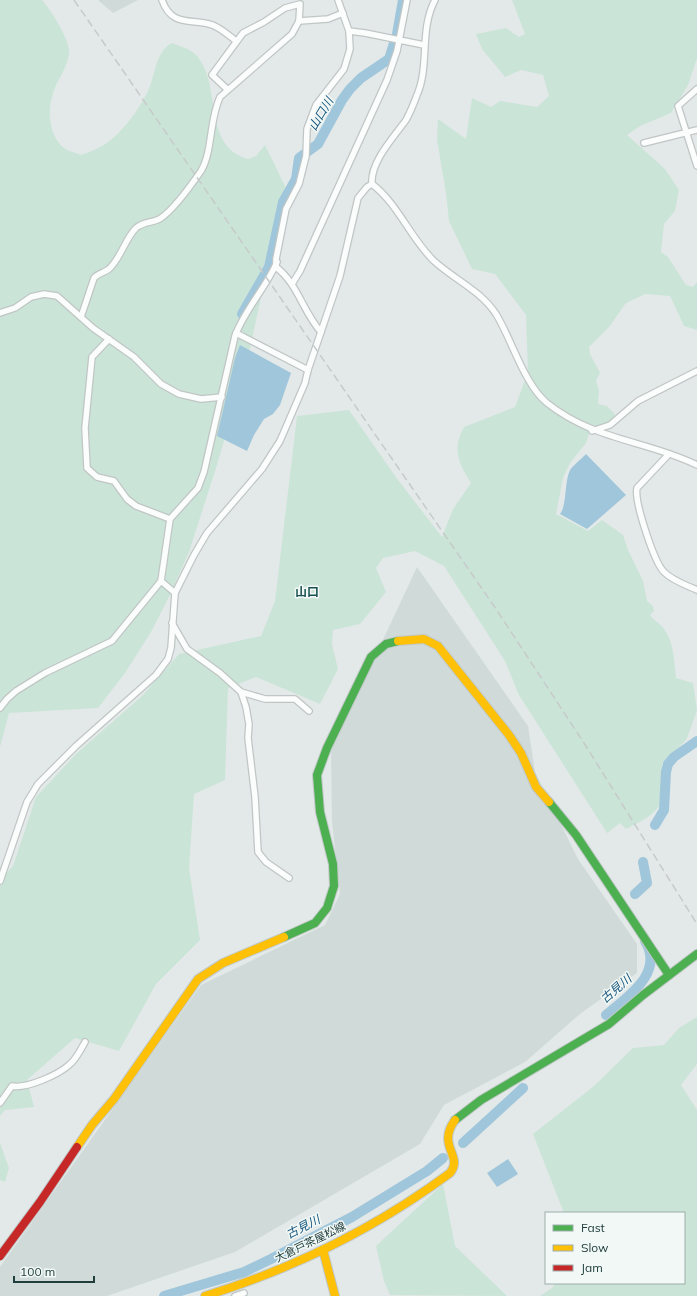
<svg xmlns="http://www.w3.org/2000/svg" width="697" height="1296" font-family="Mulish,'Noto Sans JP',sans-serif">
  <rect width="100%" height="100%" fill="#e3e9e8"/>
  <g fill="#d0dbd9">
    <polygon points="98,0 138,0 113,13"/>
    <polygon points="417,567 528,726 535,772 578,859 637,944 637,973 580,1014 525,1062 444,1105 420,1144 235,1252 107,1296 0,1296 0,1267 201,985 325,925 340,894 332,822 331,751"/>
  </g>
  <g fill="#cbe4d8">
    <path d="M 0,0 L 42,0 C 51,10 71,41 69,54 C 67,70 55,82 52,97 C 47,114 50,140 67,150 C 71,152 77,153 81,155 C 89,152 97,149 104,145 C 123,132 138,111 148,91 C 156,74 155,52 172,43 C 179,46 190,49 195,54 C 224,83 200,145 248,159 L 256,156 L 265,145 L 285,186 L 249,353 L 217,465 L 189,552 L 170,595 L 151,632 L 125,673 L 98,708 L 9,713 L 0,747 Z"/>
    <path d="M 512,0 L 697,0 L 697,58 L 688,85 L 671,113 L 640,126 L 627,135 L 665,169 L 679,190 L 675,211 L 664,224 L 661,252 L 668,257 L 686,285 L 693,287 L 697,282 L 697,330 L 684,326 L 670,296 L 645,294 L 626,303 L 609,327 L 589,347 L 590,354 L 600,373 L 596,381 L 599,390 L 598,404 L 607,406 L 614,413 L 615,418 L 609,424 L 591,428 L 586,443 L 570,463 L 563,478 L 556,514 L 588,531 L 602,520 L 623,535 L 628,550 L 643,581 L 647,601 L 653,606 L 654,611 L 650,615 C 654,621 660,623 664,629 C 674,642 674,661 676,678 L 693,683 L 697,710 L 689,733 L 686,740 L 662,764 C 661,775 663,785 662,796 C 662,813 639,822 626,829 L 620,823 L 607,833 L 519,695 L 505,661 L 444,566 L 415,551 L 383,558 L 376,568 L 386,592 L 360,624 L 333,630 L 332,644 L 338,669 L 320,704 L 256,677 L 228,688 L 225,780 L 194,794 L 189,868 L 200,940 L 156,984 L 119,1051 L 75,1038 L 27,1080 L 34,1107 L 5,1110 L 0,1116 L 0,880 L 13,866 L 36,797 L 76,754 L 142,696 L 179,654 L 261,636 L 275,601 L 297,416 L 349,410 L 398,480 L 442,537 L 453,509 L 471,483 C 458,462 452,449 464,427 L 515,407 L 528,372 L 526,315 L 495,274 L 472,269 L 449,221 L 446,193 L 437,140 L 438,119 L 466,139 L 472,98 L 491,107 L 500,101 L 537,107 L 549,96 L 543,75 L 521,70 L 505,77 L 482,49 L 476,34 L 506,28 L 519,37 L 525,34 Z"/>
    <polygon points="697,1017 697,1064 681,1085 697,1110 697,1296 540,1296 552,1288 556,1283 684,1283 684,1213 564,1213 533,1134 594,1086 633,1048 664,1045 679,1028"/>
    <polygon points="0,1143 9,1168 5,1182 0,1180"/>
    <polygon points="443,1184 455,1246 507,1296 390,1295 384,1281 376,1246"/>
  </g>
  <g fill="#a0c6db">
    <polygon points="240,345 291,373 280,405 273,414 264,419 254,435 247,451 217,436 235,358"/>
    <path d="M 586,454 L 626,495 L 587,529 L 560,514 C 567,506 564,483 570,470 C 574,465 581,459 586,454 Z"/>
    <polygon points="508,1159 518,1174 497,1187 487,1173"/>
  </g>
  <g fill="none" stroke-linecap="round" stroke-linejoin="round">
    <g stroke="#a0c6db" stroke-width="10">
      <polyline points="242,314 269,267 283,202 296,179 299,158 318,144 342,100 350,89 361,78 389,59 397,34 403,0"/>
      <polyline points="655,825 664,810 666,772 668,764 674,757 697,741"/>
      <polyline points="635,894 647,883 643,862"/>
      <path d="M 606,1015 C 627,997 665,973 645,941"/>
      <polyline points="463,1143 523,1088"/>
      <polyline points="164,1296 244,1272 271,1259 352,1217 427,1171 443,1158"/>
    </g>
    <g stroke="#c0c6c5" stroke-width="8">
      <g id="street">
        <path d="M 162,0 C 171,26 189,19 209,24 C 219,26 228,35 236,41"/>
        <polyline points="299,21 328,19 343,13"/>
        <polyline points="349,31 365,33 424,45"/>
        <polyline points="697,89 678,106 697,166"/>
        <polyline points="644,143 697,130"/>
        <path d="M 372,184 C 399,205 410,238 434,261 C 455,280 480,290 496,314 C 512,340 524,384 547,403 C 595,441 646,440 697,465"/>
        <path d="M 372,184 C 370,162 394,137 406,120 C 410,113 414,103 417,95 C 430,65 419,30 435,0"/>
        <polyline points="292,284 300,271 387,80 397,51 407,0"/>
        <polyline points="0,313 15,308 31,297 44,294 57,296 93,328 134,357 161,384 179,394 201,399 222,397"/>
        <path d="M 81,317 L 94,278 C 98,273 104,273 109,269 C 121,258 125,239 136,228 C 144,221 154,223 161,218 C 174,209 192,184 201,171 C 213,151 209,120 220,97 L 292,34 L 299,21 L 300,4 L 285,8 L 264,22 L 243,33 L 212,75 L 227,89"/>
        <path d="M 321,332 C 303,312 298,284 276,267 L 276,259 L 286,209 L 299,184 L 306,156 L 307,129 L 316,105 L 344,69 L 350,49 L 349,31 L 338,0"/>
        <polyline points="236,333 308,370"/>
        <polyline points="109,339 92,357 85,428 87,468 97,477 114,481 127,499 136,506 170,519"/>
        <polyline points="592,431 610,425 638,401 697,371"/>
        <path d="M 669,454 L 637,488 C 634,501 654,562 664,572 C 673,581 686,585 697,590"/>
        <polyline points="161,581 175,593"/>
        <polyline points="172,623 187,649 220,673 241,692 246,707 249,724 248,738 255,797 258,852 266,862 289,878"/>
        <polyline points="241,692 265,699 295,699 309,711"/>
        <path d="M 0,708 L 7,699 L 16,691 L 45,673 L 112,641 L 161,581 L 170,519 L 198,488 L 204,472 L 235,336 C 245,309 266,288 277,262"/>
        <polyline points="0,881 27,802 38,784 76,746 156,675 168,659 171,648 175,593 194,555 207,533 262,469 280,441 305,383 308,370 340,276 358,198 367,187 372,184"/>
        <path d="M 0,1103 L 12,1086 C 26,1089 58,1075 69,1065 C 76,1060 81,1049 85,1042"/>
        <polyline points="235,1296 244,1293"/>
      </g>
    </g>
    <g stroke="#bfc7c6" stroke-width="10">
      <g id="fast">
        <polyline points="549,802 576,835 669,975"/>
        <polyline points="284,937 315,923 327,908 334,886 333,864 320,812 317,775 327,748 371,657 386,644 398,641"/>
        <polyline points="455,1120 481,1100 609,1024 643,995 697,954"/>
      </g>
    </g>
    <g stroke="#bfc7c6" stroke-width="10">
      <g id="slow">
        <polyline points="398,641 424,639 438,646 509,735 521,753 536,787 549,802"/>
        <polyline points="77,1147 92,1125 114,1099 198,979 223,963 284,937"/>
        <polyline points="323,1250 335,1296"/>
        <path d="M 205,1296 C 292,1269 376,1228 450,1173 C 464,1156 436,1146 455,1120"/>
      </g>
    </g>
    <g stroke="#bfc7c6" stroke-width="10">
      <polyline id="jam" points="0,1256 40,1202 77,1147"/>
    </g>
    <use href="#street" stroke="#fbfcfc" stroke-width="5.5"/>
    <use href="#fast" stroke="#4caf50" stroke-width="8"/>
    <use href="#slow" stroke="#ffc107" stroke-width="8"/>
    <use href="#jam" stroke="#c62828" stroke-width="8"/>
    <polyline stroke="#c6caca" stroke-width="1.5" stroke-dasharray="8 4" stroke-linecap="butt" points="74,0 494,606 584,743 697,924"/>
  </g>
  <g text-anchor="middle" stroke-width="3" stroke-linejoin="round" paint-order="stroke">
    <g font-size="11" fill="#203e3c" stroke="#f1f8f6">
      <text transform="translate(310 1242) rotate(-26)" y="4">大倉戸茶屋松線</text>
    </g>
    <g font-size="12" font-style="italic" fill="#16557d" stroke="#f1f8f6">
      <text transform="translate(321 114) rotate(-59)" y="4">山口川</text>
      <text transform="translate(616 989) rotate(-41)" y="4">古見川</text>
      <text transform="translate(303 1227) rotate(-27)" y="4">古見川</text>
    </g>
    <g font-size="12" font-weight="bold" fill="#1a5150" stroke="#f1f8f6">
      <text x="307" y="596">山口</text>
    </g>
  </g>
  <rect x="545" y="1212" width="140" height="72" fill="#f1f8f6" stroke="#9daeac"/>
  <rect x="553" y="1225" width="20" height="6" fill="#4caf50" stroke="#9daeac"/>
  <text x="581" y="1232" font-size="12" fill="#203e3c">Fast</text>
  <rect x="553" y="1245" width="20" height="6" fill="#ffc107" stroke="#9daeac"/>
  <text x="581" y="1252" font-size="12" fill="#203e3c">Slow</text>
  <rect x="553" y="1265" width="20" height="6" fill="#c62828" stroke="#9daeac"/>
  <text x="581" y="1272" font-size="12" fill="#203e3c">Jam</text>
  <path d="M14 1276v6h80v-6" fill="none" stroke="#203e3c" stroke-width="2"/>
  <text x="20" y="1276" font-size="12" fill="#203e3c" stroke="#f1f8f6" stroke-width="3" paint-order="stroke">100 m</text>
</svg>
